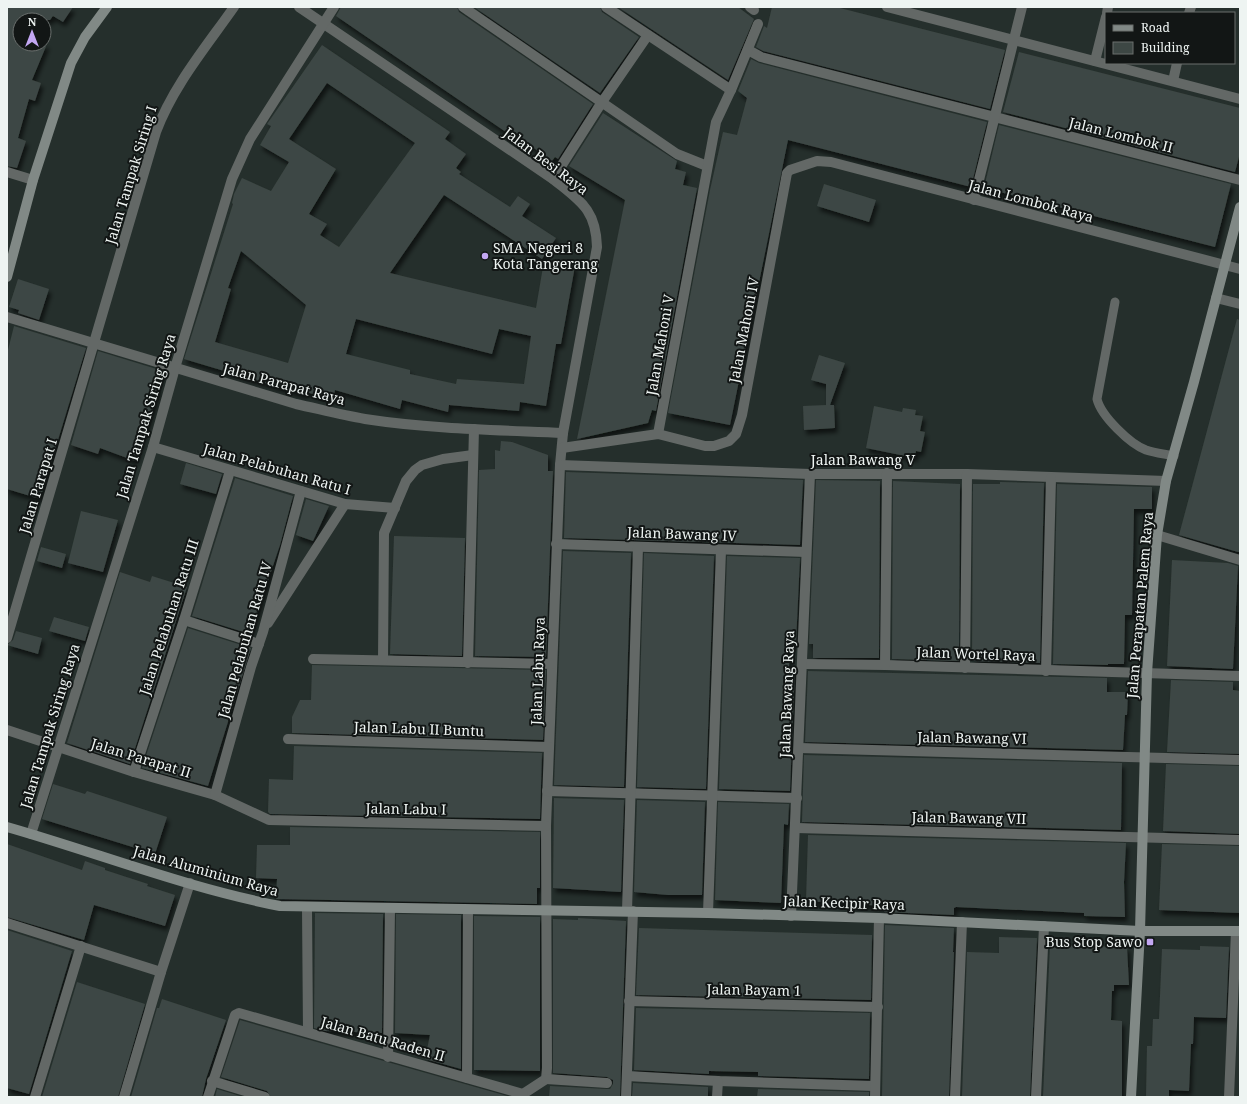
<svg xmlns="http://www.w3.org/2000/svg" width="1247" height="1104" font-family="'Noto Serif',serif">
  <defs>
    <filter id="shadow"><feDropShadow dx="2.5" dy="4.5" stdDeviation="2" flood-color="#0009"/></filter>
  </defs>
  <rect width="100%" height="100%" fill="#252f2c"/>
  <g fill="#3d4744" fill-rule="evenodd" filter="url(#shadow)">
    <polygon points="7,7 73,7 63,22 53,16 50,20 20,20 20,44 47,44 32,80 41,83 35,101 29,99 18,138 26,141 17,168 7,166"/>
    <polygon points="341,7 457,7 459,12 593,104 558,159 555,157 552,161 524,141 522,143 336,16"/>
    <polygon points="474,7 600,7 602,12 639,37 600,93"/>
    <polygon points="618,7 738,7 754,19 728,80"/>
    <polygon points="772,7 836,7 1005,50 990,109 763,51 756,47 764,26 767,28"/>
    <path d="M 322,45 L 450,132 L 445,139 L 466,154 L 456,168 L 461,172 L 459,174 L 510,207 L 518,196 L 530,204 L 522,216 L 556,238 L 542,259 L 444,195 L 390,273 L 536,308 L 544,261 L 575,266 L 561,344 L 556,344 L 546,406 L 520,402 L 519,411 L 449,405 L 448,412 L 402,400 L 400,409 L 335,390 L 333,400 L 306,392 L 305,395 L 184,359 L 233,204 L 232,203 L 234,194 L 242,178 L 271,191 L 289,162 L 260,145 L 271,126 L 267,124 ZM 327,83 L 415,143 L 339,247 L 320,235 L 327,224 L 309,214 L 336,169 L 289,139 ZM 241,251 L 306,305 L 288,363 L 215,342 L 231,289 L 228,288 ZM 356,319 L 492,354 L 499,329 L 531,336 L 524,384 L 457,379 L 456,384 L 410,374 L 410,370 L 346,354 Z"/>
    <polygon points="1019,52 1240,108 1240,153 1235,172 1003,112"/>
    <polygon points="751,59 759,63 987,122 971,187 788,140 730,425 668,413 710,190 723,132 737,135 747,98 738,91"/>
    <polygon points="603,113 677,161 675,169 686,172 683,185 697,188 656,411 652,410 648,423 577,439 625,200 569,166"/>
    <polygon points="999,125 1231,184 1215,247 984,188"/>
    <polygon points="824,184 876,200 869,222 817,206"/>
    <polygon points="18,279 49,289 39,320 18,313 19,310 9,307"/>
    <polygon points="1237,319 1240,320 1240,552 1238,552 1179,535"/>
    <polygon points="14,326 86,348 40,499 7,489 7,354"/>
    <polygon points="98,351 163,371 157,389 159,390 135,461 100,448 98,454 71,445"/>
    <polygon points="819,355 845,363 830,405 834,405 835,428 804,430 803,406 826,405 826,384 811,380"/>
    <polygon points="874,406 902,412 903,408 916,410 915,415 923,416 920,431 925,432 921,452 916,451 915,458 866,448"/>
    <polygon points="501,441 512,442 548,455 548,471 553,471 546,657 475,656 479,470 495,469 495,450 500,451"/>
    <polygon points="186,463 222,474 216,494 180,484"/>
    <polygon points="566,472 803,480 800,545 564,538"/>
    <polygon points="235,478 293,496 280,545 250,634 192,616"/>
    <polygon points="816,480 880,481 879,658 813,658 813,644 809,644"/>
    <polygon points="893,481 960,484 959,661 892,659"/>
    <polygon points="1000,482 1044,483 1040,663 972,661 973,484 1000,484"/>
    <polygon points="1057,484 1152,487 1152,509 1134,509 1132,615 1125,615 1124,664 1108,664 1108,665 1053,664"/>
    <polygon points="306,499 329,506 313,541 296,535"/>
    <polygon points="81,511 118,520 103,572 68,563"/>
    <polygon points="394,536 465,538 462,656 390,654"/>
    <polygon points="41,547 66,554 62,568 37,561"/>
    <polygon points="563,551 631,553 624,787 554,785"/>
    <polygon points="644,553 714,556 706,789 637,787"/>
    <polygon points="727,556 800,558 796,643 790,643 789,667 795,667 790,791 719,789"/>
    <polygon points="1172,560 1228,563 1238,566 1233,669 1167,666"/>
    <polygon points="120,572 150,582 152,576 187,587 130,764 67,743"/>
    <polygon points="54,617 89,627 85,641 49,631"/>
    <polygon points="188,628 251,648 208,786 142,768"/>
    <polygon points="16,631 42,638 38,654 7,645 13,640"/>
    <polygon points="312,665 546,670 543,740 292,733 292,717 300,700 311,700"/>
    <polygon points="808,671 1107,678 1107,692 1128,692 1127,715 1125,715 1123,750 805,742"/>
    <polygon points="1171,680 1233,682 1233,690 1240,691 1240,754 1167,752"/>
    <polygon points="294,746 542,753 540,819 270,814 268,812 269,779 293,780"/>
    <polygon points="804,755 1122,763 1121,830 802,822"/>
    <polygon points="1166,764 1240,766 1240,834 1163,831"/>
    <polygon points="53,784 85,794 87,791 167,817 155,854 42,819"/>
    <polygon points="554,798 624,800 621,892 553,888"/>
    <polygon points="637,800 705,802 702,895 668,895 634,892"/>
    <polygon points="718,802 789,804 788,825 784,824 781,903 715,900"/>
    <polygon points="290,827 540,832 540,888 537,888 537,904 276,899 277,879 256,878 257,845 290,845"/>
    <polygon points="808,835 1126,843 1124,882 1125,917 1084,916 1084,913 956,907 954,908 954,915 884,912 884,906 806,901"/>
    <polygon points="7,844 82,870 85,861 105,868 105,870 148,884 147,886 175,895 165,926 94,905 84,940 7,917"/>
    <polygon points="1162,844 1240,846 1240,913 1159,910"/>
    <polygon points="315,913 383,914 382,1033 325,1031 314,1028"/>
    <polygon points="396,914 461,915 461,1069 425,1059 430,1035 395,1033"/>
    <polygon points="474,916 540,917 540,1071 474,1070"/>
    <polygon points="578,918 626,921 620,1097 549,1097 550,1086 607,1089 610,1089 613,1084 613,1080 607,1077 553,1073 553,919 578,920"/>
    <polygon points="885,925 954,928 953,952 954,952 949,1097 882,1097"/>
    <polygon points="639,928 872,935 871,1000 636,995"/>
    <polygon points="7,930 72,951 29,1094 7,1088"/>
    <polygon points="999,937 1037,938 1030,1097 962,1097 967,952 999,953"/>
    <polygon points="1050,945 1127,947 1129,985 1114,985 1114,991 1112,991 1111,1020 1122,1021 1122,1097 1043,1097"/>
    <polygon points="1200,946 1229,947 1226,1018 1194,1017 1193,1044 1191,1044 1189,1091 1169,1090 1169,1097 1146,1097 1147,1046 1152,1046 1153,1019 1159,1019 1162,949 1200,950"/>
    <polygon points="77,982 145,1004 118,1097 42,1097"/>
    <polygon points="162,999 226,1020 206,1079 202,1097 131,1097 157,1008 159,1008"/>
    <polygon points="636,1008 870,1013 869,1079 758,1076 758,1072 709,1071 709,1074 634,1070"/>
    <polygon points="240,1020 507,1096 507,1097 271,1097 267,1091 221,1077"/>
    <polygon points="633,1083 708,1087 708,1097 632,1097"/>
    <polygon points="217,1089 243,1097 215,1097"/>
    <polygon points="758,1089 869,1092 869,1097 757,1097"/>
  </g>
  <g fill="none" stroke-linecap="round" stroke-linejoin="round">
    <path stroke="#636866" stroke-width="9" d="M 1115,302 L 1097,399 C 1101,416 1130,444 1146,450 C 1155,453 1165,454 1174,456"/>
    <g stroke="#636866" stroke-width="10">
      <path d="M 299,7 L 553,179 C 580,201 596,209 597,247 L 563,433 L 560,465 L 546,826 L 547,1068 L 546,1079 L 523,1094"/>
      <polyline points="463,7 677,154 707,166"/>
      <polyline points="606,7 731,90"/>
      <polyline points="750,7 754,10"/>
      <polyline points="887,7 1240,99"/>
      <polyline points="1107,13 1108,7"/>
      <polyline points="1189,13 1191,7"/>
      <polyline points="748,50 761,57 1240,180"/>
      <polyline points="1095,61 1106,17"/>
      <polyline points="1173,81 1177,63"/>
      <polyline points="7,172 33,180"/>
      <polyline points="553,179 602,102 648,35"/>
      <polyline points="974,200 1022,7"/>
      <polyline points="1216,298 1240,304"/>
      <path d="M 7,317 L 296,404 C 319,409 341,415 365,419 C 430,429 497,430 563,433"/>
      <polyline points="658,434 716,122 731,90 758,24"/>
      <polyline points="153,447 345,504 395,508"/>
      <polyline points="562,448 658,434 705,446 714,446 729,441 736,434 742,415 787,173 790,170 817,161 831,162 1240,269"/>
      <polyline points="560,465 810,474 967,474 1166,481"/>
      <polyline points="1157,535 1240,560"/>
      <polyline points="556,544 806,552"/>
      <polyline points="184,620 259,644"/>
      <polyline points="268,623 345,504"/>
      <path d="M 7,638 L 156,132 C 173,86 206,47 234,7"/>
      <polyline points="313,659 552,664"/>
      <polyline points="383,660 384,533 406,481 415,470 422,465 443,459 473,455"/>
      <polyline points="468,663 474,429"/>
      <polyline points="803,664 885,665 1240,676"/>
      <polyline points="885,665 887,473"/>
      <polyline points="965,668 967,474"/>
      <polyline points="1046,671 1051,478"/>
      <polyline points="7,730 134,772 215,795 269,820 546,826"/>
      <polyline points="288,739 549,747"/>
      <polyline points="799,748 1240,760"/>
      <polyline points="134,772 184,620 230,471"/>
      <polyline points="547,791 797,798"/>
      <polyline points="215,795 251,667 263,632 301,491"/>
      <polyline points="796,828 1240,840"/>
      <polyline points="31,834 153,447 175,368 232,179 250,139 334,7"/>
      <polyline points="307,908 308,1032"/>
      <polyline points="627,911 638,547"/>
      <polyline points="708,913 721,550"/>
      <polyline points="791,916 810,474"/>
      <polyline points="7,923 161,972"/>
      <polyline points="629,1001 878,1007"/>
      <polyline points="388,1057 390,909"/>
      <polyline points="627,1076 718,1081 875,1086"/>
      <polyline points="467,1078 468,910"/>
      <polyline points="546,1079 607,1083"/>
      <polyline points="212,1081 265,1097"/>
      <polyline points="35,1097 81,946"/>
      <polyline points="124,1097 161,972 190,883"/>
      <polyline points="208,1097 235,1015 239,1013 523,1094"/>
      <polyline points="626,1097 633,911"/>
      <polyline points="717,1097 718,1081"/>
      <polyline points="875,1097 879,918"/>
      <polyline points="955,1097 962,922"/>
      <polyline points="1036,1097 1044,926"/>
      <polyline points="1229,1097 1236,931"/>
    </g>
    <g stroke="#818986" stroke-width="10">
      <polyline points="7,277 33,180 71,63 85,37 107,7"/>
      <path d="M 7,827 C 98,853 187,888 280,906 L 708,913 L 879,918 L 1140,931 L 1240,931"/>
      <polyline points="1131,1097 1140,931 1147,673 1157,535 1166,481 1194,382 1240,207"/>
    </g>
  </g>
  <g fill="#c3a7f2" stroke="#121615" stroke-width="1.5">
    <circle cx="485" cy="256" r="4"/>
    <rect x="1146" y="938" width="8" height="8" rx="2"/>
  </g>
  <g text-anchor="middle" stroke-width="4" stroke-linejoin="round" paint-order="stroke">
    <g font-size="14" fill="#eef4f2" stroke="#121615">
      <text transform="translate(1121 135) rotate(14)" y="5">Jalan Lombok II</text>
      <text transform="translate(546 161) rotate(37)" y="5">Jalan Besi Raya</text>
      <text transform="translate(131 175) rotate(-73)" y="5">Jalan Tampak Siring I</text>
      <text transform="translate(1031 201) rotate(15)" y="5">Jalan Lombok Raya</text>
      <text transform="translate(744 330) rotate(-79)" y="5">Jalan Mahoni IV</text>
      <text transform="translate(660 345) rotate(-80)" y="5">Jalan Mahoni V</text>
      <text transform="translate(284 384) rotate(15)" y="5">Jalan Parapat Raya</text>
      <text transform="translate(146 416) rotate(-73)" y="5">Jalan Tampak Siring Raya</text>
      <text x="863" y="465">Jalan Bawang V</text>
      <text transform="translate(277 469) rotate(16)" y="5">Jalan Pelabuhan Ratu I</text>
      <text transform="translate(38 486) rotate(-73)" y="5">Jalan Parapat I</text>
      <text transform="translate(682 534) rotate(2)" y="5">Jalan Bawang IV</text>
      <text transform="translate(1140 605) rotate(-85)" y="5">Jalan Perapatan Palem Raya</text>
      <text transform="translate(169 617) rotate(-72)" y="5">Jalan Pelabuhan Ratu III</text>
      <text transform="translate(245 640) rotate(-74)" y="5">Jalan Pelabuhan Ratu IV</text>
      <text transform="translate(976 654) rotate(2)" y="5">Jalan Wortel Raya</text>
      <text transform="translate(538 671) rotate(-88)" y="5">Jalan Labu Raya</text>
      <text transform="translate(787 694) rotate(-88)" y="5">Jalan Bawang Raya</text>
      <text transform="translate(50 726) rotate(-73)" y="5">Jalan Tampak Siring Raya</text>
      <text transform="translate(419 729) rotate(2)" y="5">Jalan Labu II Buntu</text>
      <text transform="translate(972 738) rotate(1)" y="5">Jalan Bawang VI</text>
      <text transform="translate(141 758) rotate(17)" y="5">Jalan Parapat II</text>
      <text transform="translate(406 809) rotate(1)" y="5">Jalan Labu I</text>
      <text transform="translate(969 818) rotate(1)" y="5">Jalan Bawang VII</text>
      <text transform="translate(206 871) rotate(16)" y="5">Jalan Aluminium Raya</text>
      <text transform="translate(844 903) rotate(2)" y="5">Jalan Kecipir Raya</text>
      <text transform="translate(754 990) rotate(1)" y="5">Jalan Bayam 1</text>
      <text transform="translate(383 1039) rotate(16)" y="5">Jalan Batu Raden II</text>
    </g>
    <g font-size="14" fill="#eef4f2" stroke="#121615" text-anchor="start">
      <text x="493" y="253">SMA Negeri 8<tspan x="493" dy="16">Kota Tangerang</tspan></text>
      <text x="1142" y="947" text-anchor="end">Bus Stop Sawo</text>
    </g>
  </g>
  <rect width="1247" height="1104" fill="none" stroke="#eef4f2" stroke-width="16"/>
  <rect x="1105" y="12" width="130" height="52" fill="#121615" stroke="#6a6f6d"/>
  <rect x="1113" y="25" width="20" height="6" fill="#818986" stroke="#6a6f6d"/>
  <text x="1141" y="32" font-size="12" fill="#eef4f2">Road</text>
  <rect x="1113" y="42" width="20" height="12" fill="#3d4744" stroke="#6a6f6d"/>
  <text x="1141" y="52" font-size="12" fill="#eef4f2">Building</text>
  <g transform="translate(32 32)"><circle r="19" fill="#121615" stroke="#6a6f6d"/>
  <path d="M0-3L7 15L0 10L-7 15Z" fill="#c3a7f2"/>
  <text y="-6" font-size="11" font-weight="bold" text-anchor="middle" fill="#eef4f2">N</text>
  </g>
</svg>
